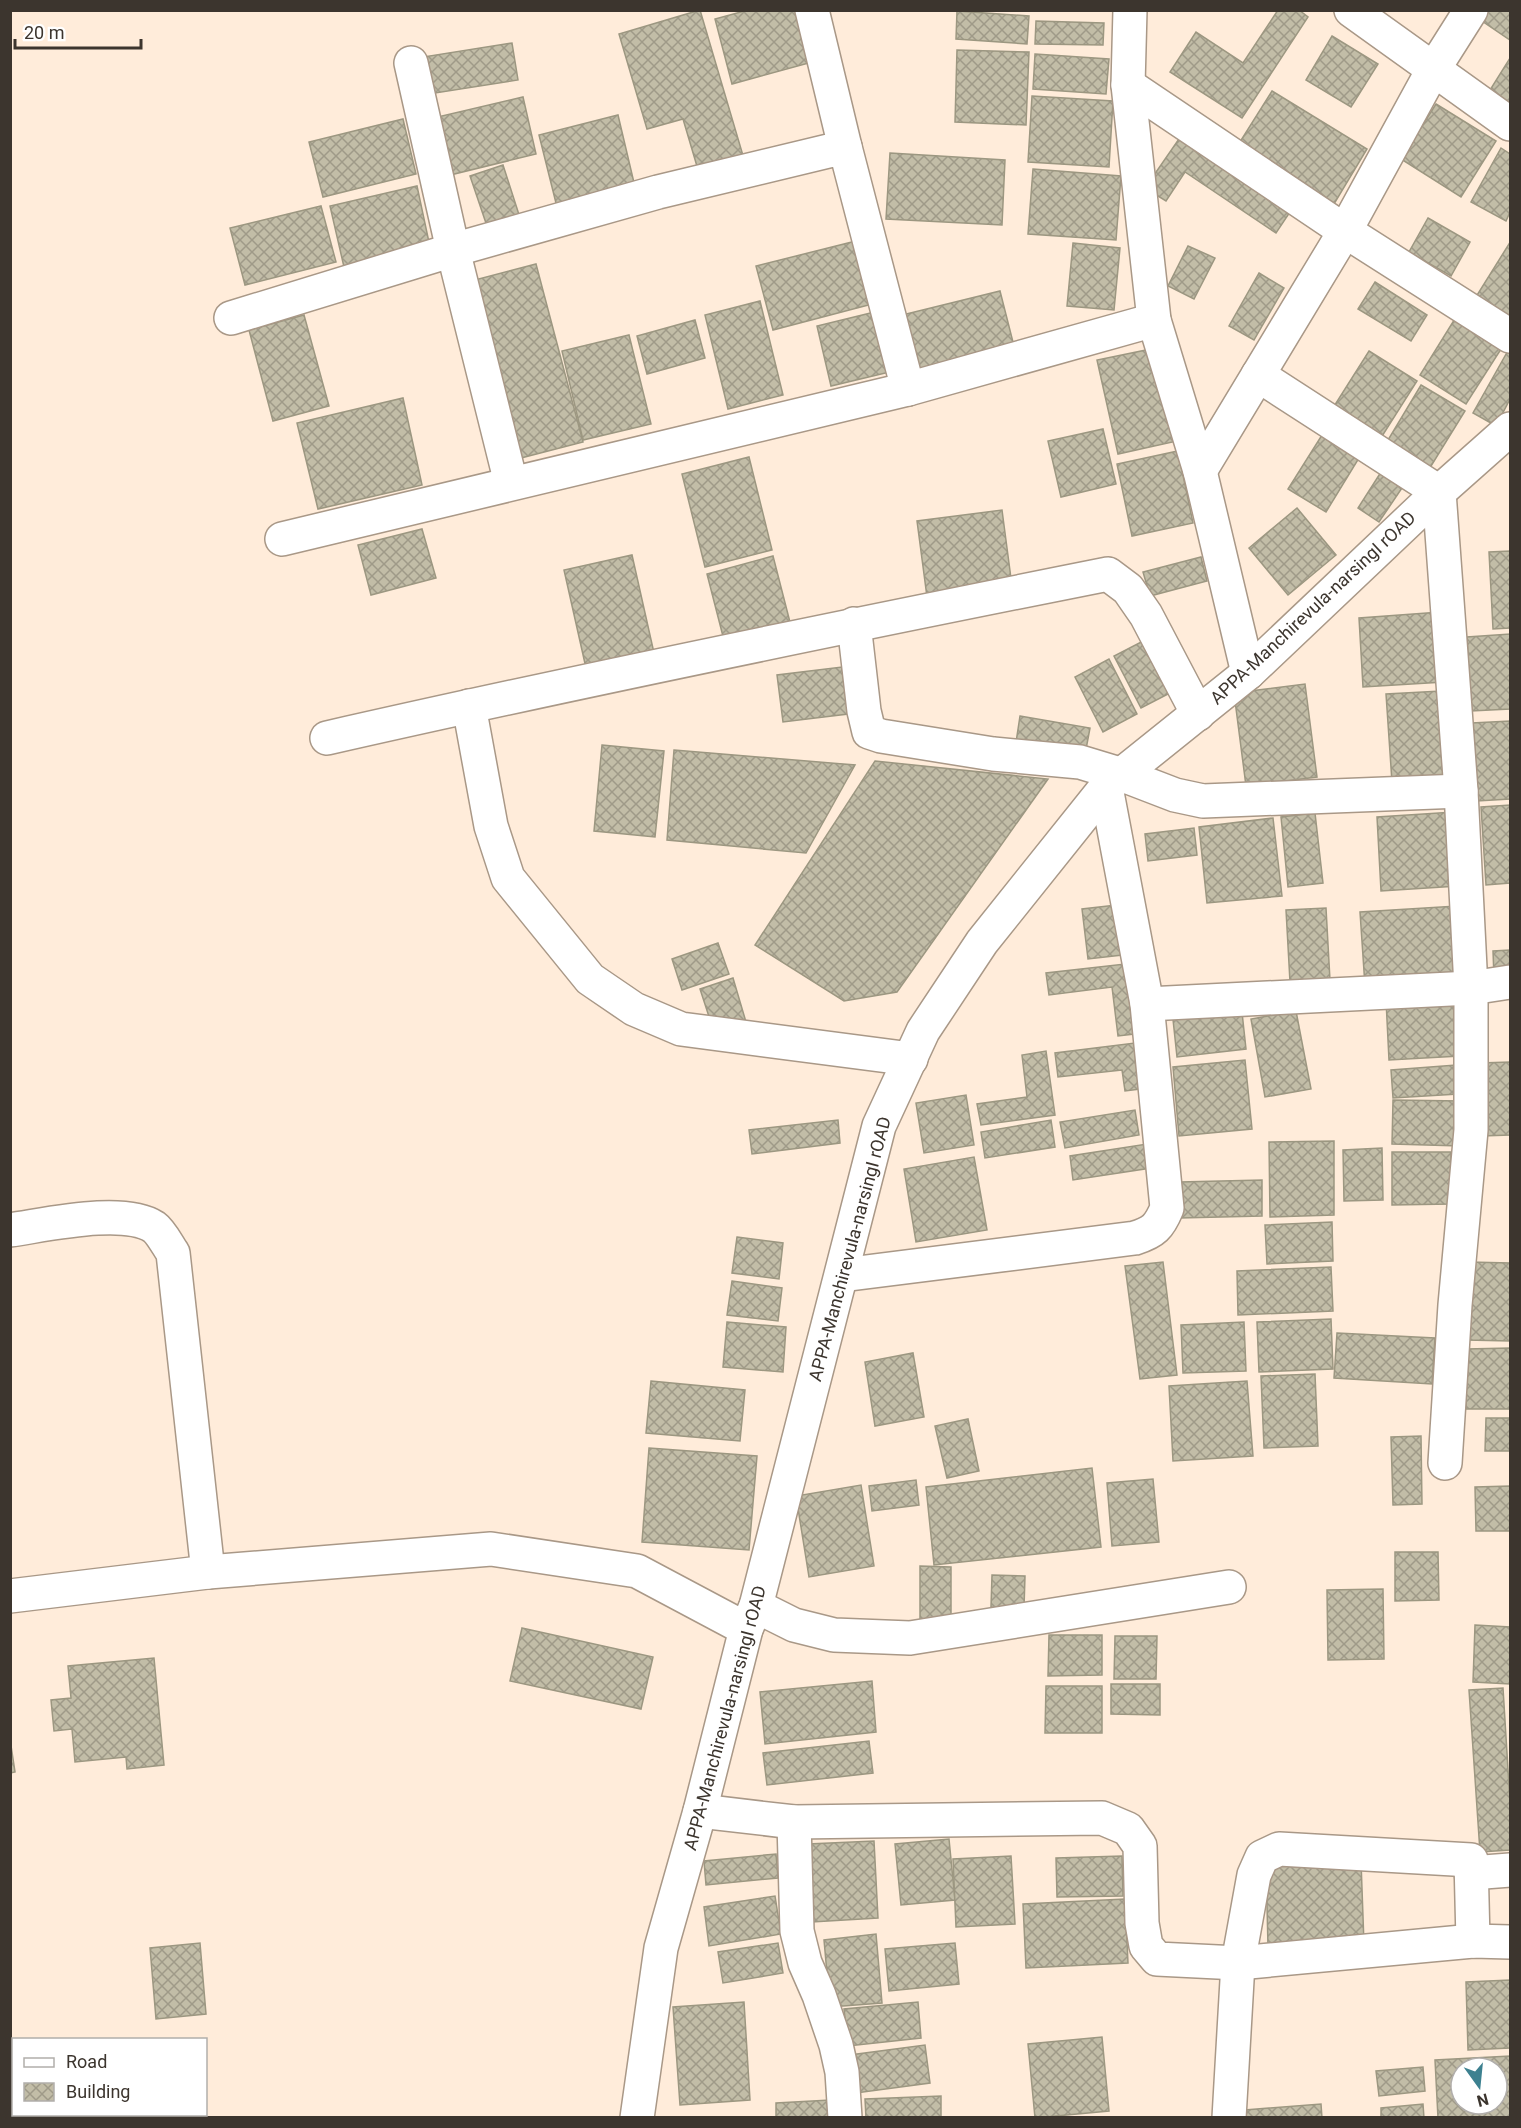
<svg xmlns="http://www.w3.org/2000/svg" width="1521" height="2128" font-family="Roboto,sans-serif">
  <defs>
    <pattern id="building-cross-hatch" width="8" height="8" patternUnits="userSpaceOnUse" patternTransform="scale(1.5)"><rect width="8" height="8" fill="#c2bda7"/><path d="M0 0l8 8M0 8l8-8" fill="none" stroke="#9f9a88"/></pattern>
  </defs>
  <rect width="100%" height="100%" fill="#ffecda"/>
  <g fill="url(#building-cross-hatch)" stroke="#9c9781" stroke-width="1.5" fill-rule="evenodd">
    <polygon points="700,10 744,159 699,173 683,119 647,129 619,34"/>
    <polygon points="748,10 803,10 816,61 732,84 715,19"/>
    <polygon points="1278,10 1299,10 1308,17 1242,118 1170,72 1196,32 1243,63"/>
    <polygon points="1489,10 1510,10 1510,40 1482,21"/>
    <polygon points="957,11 1029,16 1027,44 956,39"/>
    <polygon points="1036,21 1104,23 1103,45 1035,44"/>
    <polygon points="1332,36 1378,64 1351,107 1306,80"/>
    <polygon points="512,43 518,80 429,94 423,57"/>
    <polygon points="957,50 1029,52 1026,125 955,122"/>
    <polygon points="1035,54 1109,59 1106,94 1033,89"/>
    <polygon points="1510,58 1510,114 1485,98"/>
    <polygon points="1272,91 1367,149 1334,204 1238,145"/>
    <polygon points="1032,96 1113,101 1109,167 1028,162"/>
    <polygon points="523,97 536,154 442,177 429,119"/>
    <polygon points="1436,104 1496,141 1461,197 1401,159"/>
    <polygon points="618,115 635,187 557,207 539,135"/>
    <polygon points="403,119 416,174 323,197 309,142"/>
    <polygon points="1181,136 1292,209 1276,233 1185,172 1166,201 1145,188"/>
    <polygon points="1501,148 1510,154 1510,212 1506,221 1471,202"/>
    <polygon points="890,153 1005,160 1002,225 886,219"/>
    <polygon points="503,165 522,224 490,235 470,176"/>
    <polygon points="1033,169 1121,176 1116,240 1028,234"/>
    <polygon points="417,186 430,247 344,267 330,206"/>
    <polygon points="321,206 336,262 245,285 230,228"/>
    <polygon points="1428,218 1470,242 1451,276 1409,252"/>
    <polygon points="864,239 880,302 773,330 756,266"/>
    <polygon points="1073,243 1120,248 1114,310 1067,306"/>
    <polygon points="1509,244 1510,245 1510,322 1474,300"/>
    <polygon points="1188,246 1215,258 1194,299 1168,286"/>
    <polygon points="536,264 583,442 517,459 471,281"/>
    <polygon points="1259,273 1284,288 1254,340 1229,326"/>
    <polygon points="1375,282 1427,315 1411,341 1358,309"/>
    <polygon points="1000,291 1015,350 916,375 902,315"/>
    <polygon points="760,301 783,395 728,409 705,315"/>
    <polygon points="883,310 898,370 831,386 817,326"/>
    <polygon points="304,315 329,406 273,421 249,330"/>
    <polygon points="1456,317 1503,346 1466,404 1420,375"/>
    <polygon points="695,320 705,358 647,374 637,336"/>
    <polygon points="629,335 651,424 583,440 562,351"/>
    <polygon points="1510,347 1510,399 1496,426 1473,413"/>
    <polygon points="1156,348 1177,441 1118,454 1097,360"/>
    <polygon points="1369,351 1417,381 1379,441 1331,411"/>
    <polygon points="1421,385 1465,411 1428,471 1385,445"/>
    <polygon points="403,398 422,485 318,509 297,423"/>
    <polygon points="1103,429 1116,484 1061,497 1048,441"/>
    <polygon points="1322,435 1359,458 1326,512 1288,489"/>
    <polygon points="1178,451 1193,523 1132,536 1117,464"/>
    <polygon points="749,457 772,550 705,567 682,474"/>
    <polygon points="1381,472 1404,485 1379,522 1358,508"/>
    <polygon points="1297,508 1336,555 1288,595 1249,548"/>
    <polygon points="1002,510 1012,586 927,597 917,521"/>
    <polygon points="422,529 436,578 371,595 358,545"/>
    <polygon points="1510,551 1510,628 1493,629 1489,552"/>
    <polygon points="632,555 654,653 586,668 564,570"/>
    <polygon points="773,556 792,630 726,648 707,574"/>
    <polygon points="1201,557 1207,581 1150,596 1143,572"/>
    <polygon points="1440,612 1444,682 1363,687 1359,618"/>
    <polygon points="1510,634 1510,709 1471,711 1467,637"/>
    <polygon points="1147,639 1174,691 1141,708 1114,656"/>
    <polygon points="1109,659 1137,714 1103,732 1075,677"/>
    <polygon points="842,667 848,714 783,722 777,675"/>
    <polygon points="1305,684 1317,777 1246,786 1234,693"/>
    <polygon points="1441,691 1447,779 1392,782 1386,694"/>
    <polygon points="1020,716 1090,728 1084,760 1015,749"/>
    <polygon points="1510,721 1510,799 1477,801 1472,723"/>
    <polygon points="602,745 664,751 655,837 594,831"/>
    <polygon points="674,750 855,765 806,853 667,840"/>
    <polygon points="875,761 1048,779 897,992 844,1001 755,945"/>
    <polygon points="1510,805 1510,883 1486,885 1481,807"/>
    <polygon points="1454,812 1458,886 1381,891 1377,817"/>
    <polygon points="1315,813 1323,883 1288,887 1281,817"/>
    <polygon points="1273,818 1282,896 1207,903 1199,827"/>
    <polygon points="1194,828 1197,855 1148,861 1145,834"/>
    <polygon points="1125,904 1131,954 1088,959 1082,909"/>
    <polygon points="1457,906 1461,980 1365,986 1360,912"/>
    <polygon points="1326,908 1330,980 1290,982 1286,910"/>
    <polygon points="718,943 729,974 682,990 672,959"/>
    <polygon points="1510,950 1510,976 1494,977 1493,951"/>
    <polygon points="1134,963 1143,1033 1118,1036 1112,987 1049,995 1046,973"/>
    <polygon points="733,978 746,1022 714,1032 700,989"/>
    <polygon points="1457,996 1460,1056 1389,1060 1386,1000"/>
    <polygon points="1241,1003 1246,1049 1177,1057 1172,1010"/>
    <polygon points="1296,1011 1311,1089 1265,1097 1251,1019"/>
    <polygon points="1143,1042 1148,1088 1125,1091 1122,1070 1058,1077 1055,1053"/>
    <polygon points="1046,1051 1055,1115 981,1125 977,1104 1027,1097 1022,1055"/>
    <polygon points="1245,1060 1252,1129 1179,1136 1173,1067"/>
    <polygon points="1510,1062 1510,1135 1482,1136 1480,1063"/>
    <polygon points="1456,1065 1458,1094 1393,1098 1391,1070"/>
    <polygon points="966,1095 974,1145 924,1153 916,1103"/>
    <polygon points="1393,1100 1461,1101 1460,1146 1392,1144"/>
    <polygon points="1135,1110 1139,1135 1065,1148 1060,1122"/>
    <polygon points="838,1120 840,1143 752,1154 749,1130"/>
    <polygon points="1051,1120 1055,1147 985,1158 981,1132"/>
    <polygon points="1334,1141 1334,1215 1270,1217 1269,1142"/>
    <polygon points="1147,1144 1151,1168 1073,1180 1070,1156"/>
    <polygon points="1382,1148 1383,1200 1344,1201 1343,1150"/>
    <polygon points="1392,1152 1451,1152 1451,1204 1392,1205"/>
    <polygon points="974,1157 987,1230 916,1242 904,1169"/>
    <polygon points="1262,1180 1262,1216 1180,1218 1180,1182"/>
    <polygon points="1332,1222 1333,1261 1267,1264 1265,1225"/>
    <polygon points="737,1237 783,1243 779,1279 732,1273"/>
    <polygon points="1163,1262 1177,1375 1140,1379 1125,1266"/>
    <polygon points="1469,1262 1510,1263 1510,1341 1466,1340"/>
    <polygon points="1331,1267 1333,1311 1238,1315 1237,1271"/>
    <polygon points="732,1281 782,1288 778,1321 727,1315"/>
    <polygon points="1331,1319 1333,1369 1259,1372 1257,1322"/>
    <polygon points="727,1322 786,1327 783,1372 723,1367"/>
    <polygon points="1244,1322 1246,1371 1183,1373 1181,1325"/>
    <polygon points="1337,1333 1435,1338 1432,1384 1334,1378"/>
    <polygon points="1510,1348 1510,1409 1466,1409 1466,1349"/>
    <polygon points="913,1353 924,1417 875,1426 865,1362"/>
    <polygon points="1315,1374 1318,1446 1264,1448 1261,1376"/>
    <polygon points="651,1381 745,1390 740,1441 646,1433"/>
    <polygon points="1247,1381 1253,1456 1173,1461 1169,1386"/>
    <polygon points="1486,1418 1510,1418 1510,1451 1485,1451"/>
    <polygon points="968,1419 979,1471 947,1478 935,1426"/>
    <polygon points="1421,1436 1422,1504 1393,1505 1391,1437"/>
    <polygon points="649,1448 757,1456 749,1550 642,1542"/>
    <polygon points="1092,1468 1101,1547 934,1565 926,1487"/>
    <polygon points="1153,1479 1159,1542 1112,1546 1107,1483"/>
    <polygon points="916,1480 919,1505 872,1511 869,1486"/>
    <polygon points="861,1485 874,1566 809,1577 796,1496"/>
    <polygon points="1510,1486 1510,1531 1476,1531 1475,1487"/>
    <polygon points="1395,1552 1438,1552 1439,1600 1395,1601"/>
    <polygon points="920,1566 951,1567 951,1630 920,1630"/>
    <polygon points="992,1575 1025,1576 1024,1608 991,1607"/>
    <polygon points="1383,1589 1384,1659 1328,1660 1327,1590"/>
    <polygon points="1475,1625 1510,1627 1510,1684 1473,1682"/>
    <polygon points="522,1628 653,1657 641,1709 510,1681"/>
    <polygon points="1049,1635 1102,1635 1102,1675 1048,1676"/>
    <polygon points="1115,1636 1157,1636 1156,1679 1114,1679"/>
    <polygon points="154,1658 164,1765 127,1769 126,1757 75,1762 72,1729 54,1731 51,1700 71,1698 68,1666"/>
    <polygon points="872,1681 876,1732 765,1744 760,1692"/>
    <polygon points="1111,1684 1160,1684 1160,1715 1111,1714"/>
    <polygon points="1046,1686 1102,1686 1102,1733 1045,1733"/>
    <polygon points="1503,1688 1510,1802 1510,1850 1480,1852 1469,1690"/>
    <polygon points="10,1739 15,1772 10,1773"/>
    <polygon points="869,1741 873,1773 767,1785 763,1753"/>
    <polygon points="949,1839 955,1900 901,1905 895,1844"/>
    <polygon points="874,1841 878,1918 812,1922 808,1844"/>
    <polygon points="776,1854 778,1878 706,1885 704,1861"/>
    <polygon points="1011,1856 1015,1924 956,1927 953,1859"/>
    <polygon points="1122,1856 1123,1896 1057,1897 1056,1858"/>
    <polygon points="1361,1861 1364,1944 1268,1947 1266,1864"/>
    <polygon points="775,1896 781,1934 709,1946 704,1907"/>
    <polygon points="1125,1899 1128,1963 1026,1968 1023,1904"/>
    <polygon points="876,1934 882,2003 830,2007 824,1940"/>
    <polygon points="200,1943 206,2014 156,2019 150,1948"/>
    <polygon points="778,1943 783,1973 723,1983 718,1952"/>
    <polygon points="955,1943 959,1984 889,1991 885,1949"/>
    <polygon points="1510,1980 1510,2048 1468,2050 1466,1982"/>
    <polygon points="744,2002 750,2100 680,2105 673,2007"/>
    <polygon points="918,2002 921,2038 848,2046 844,2009"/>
    <polygon points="1102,2037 1109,2111 1035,2118 1028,2044"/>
    <polygon points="925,2045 930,2083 856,2093 850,2055"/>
    <path d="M 1510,2056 L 1510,2118 L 1438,2118 L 1435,2060 ZM 1461,2068 L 1497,2068 L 1497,2104 L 1461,2104 Z"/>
    <polygon points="1423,2067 1425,2091 1379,2096 1376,2071"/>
    <polygon points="941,2096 941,2118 866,2118 865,2099"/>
    <polygon points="830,2100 831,2118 776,2118 776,2103"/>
    <polygon points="1321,2104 1322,2118 1245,2118 1245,2110"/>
    <polygon points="1423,2104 1424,2118 1381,2118 1381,2108"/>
    <polygon points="76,2114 127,2114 127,2118 65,2118"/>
  </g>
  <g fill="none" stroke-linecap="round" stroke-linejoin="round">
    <g stroke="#a99887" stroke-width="36">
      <g id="minor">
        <polyline points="812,10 845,147"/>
        <polyline points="1130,10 1128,85 1154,320 1200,471 1248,673"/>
        <polyline points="1351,10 1510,124"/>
        <polyline points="411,63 453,250 511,483"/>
        <polyline points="1128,85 1345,231 1510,336"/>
        <polyline points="231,318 453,250 658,192 845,147 908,389"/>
        <polyline points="1258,375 1439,492 1461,791 1471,988 1471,1130 1455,1305 1445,1463"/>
        <polyline points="1200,471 1345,231 1433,70 1471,10"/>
        <polyline points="282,539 908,389 1154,320"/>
        <polyline points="854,624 864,711 869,732 881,736 993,754 1080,762 1123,775 1175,795 1203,801 1461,791"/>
        <polyline points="469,706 491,826 508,878 590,979 634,1009 681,1029 911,1059"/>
        <path d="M 327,738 C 586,679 847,626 1108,574 L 1128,589 L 1146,615 L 1198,714"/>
        <polyline points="1147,1004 1471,988 1510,982"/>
        <path d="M 10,1230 C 46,1225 123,1207 154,1227 C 161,1232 168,1246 173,1253 L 208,1572"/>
        <path d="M 842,1275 L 1135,1238 C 1154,1232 1159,1227 1167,1208 L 1147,1004 L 1106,787"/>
        <polyline points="10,1596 208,1572 491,1549 637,1571 746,1629"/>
        <polyline points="756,1606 794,1625 834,1635 910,1638 1229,1587"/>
        <polyline points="700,1811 794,1822 1102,1818 1128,1829 1140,1846 1142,1923 1146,1946 1157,1959 1238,1963 1473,1941 1510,1942"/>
        <polyline points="794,1822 797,1931 805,1963 819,1995 836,2045 842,2072 845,2118"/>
        <polyline points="1471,1873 1510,1870"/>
        <polyline points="1229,2118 1238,1963 1254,1875 1262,1857 1279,1849 1471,1860 1473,1941"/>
      </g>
    </g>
    <g stroke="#a99887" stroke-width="36">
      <polyline id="tertiary" points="637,2118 661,1948 700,1811 746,1629 756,1606 879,1126 923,1031 982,942 1106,787 1248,673 1439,492 1510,429"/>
    </g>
    <use href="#minor" stroke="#fff" stroke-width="33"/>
    <use href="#tertiary" stroke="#fff" stroke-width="33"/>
  </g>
  <g text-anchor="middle" stroke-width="6" stroke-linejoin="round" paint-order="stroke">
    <g font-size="18" fill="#3c352e" stroke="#fff">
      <text transform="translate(1313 608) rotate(-43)" y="6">APPA-Manchirevula-narsingI rOAD</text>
      <text transform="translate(850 1249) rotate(-75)" y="6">APPA-Manchirevula-narsingI rOAD</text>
      <text transform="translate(725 1718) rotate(-75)" y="6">APPA-Manchirevula-narsingI rOAD</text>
    </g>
  </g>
  <rect width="1521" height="2128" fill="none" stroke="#3c352e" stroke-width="24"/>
  <rect x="12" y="2038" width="195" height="78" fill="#ffffff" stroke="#b1aeab" stroke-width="1.5"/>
  <rect x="24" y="2058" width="30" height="9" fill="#ffffff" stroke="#b1aeab" stroke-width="1.5"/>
  <text x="66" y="2068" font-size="18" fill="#3c352e">Road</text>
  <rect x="24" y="2083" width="30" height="18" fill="url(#building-cross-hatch)" stroke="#b1aeab" stroke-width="1.5"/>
  <text x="66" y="2098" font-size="18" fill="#3c352e">Building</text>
  <g transform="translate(1479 2086) rotate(165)"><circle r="28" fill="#ffffff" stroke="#b1aeab" stroke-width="1.5"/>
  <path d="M0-4.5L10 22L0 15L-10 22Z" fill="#3d8190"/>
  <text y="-9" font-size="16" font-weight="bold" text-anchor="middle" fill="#3c352e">N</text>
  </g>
  <path d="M15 39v9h126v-9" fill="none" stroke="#3c352e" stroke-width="3"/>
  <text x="24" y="39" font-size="18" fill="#3c352e" stroke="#ffffff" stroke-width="4.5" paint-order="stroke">20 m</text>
</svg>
